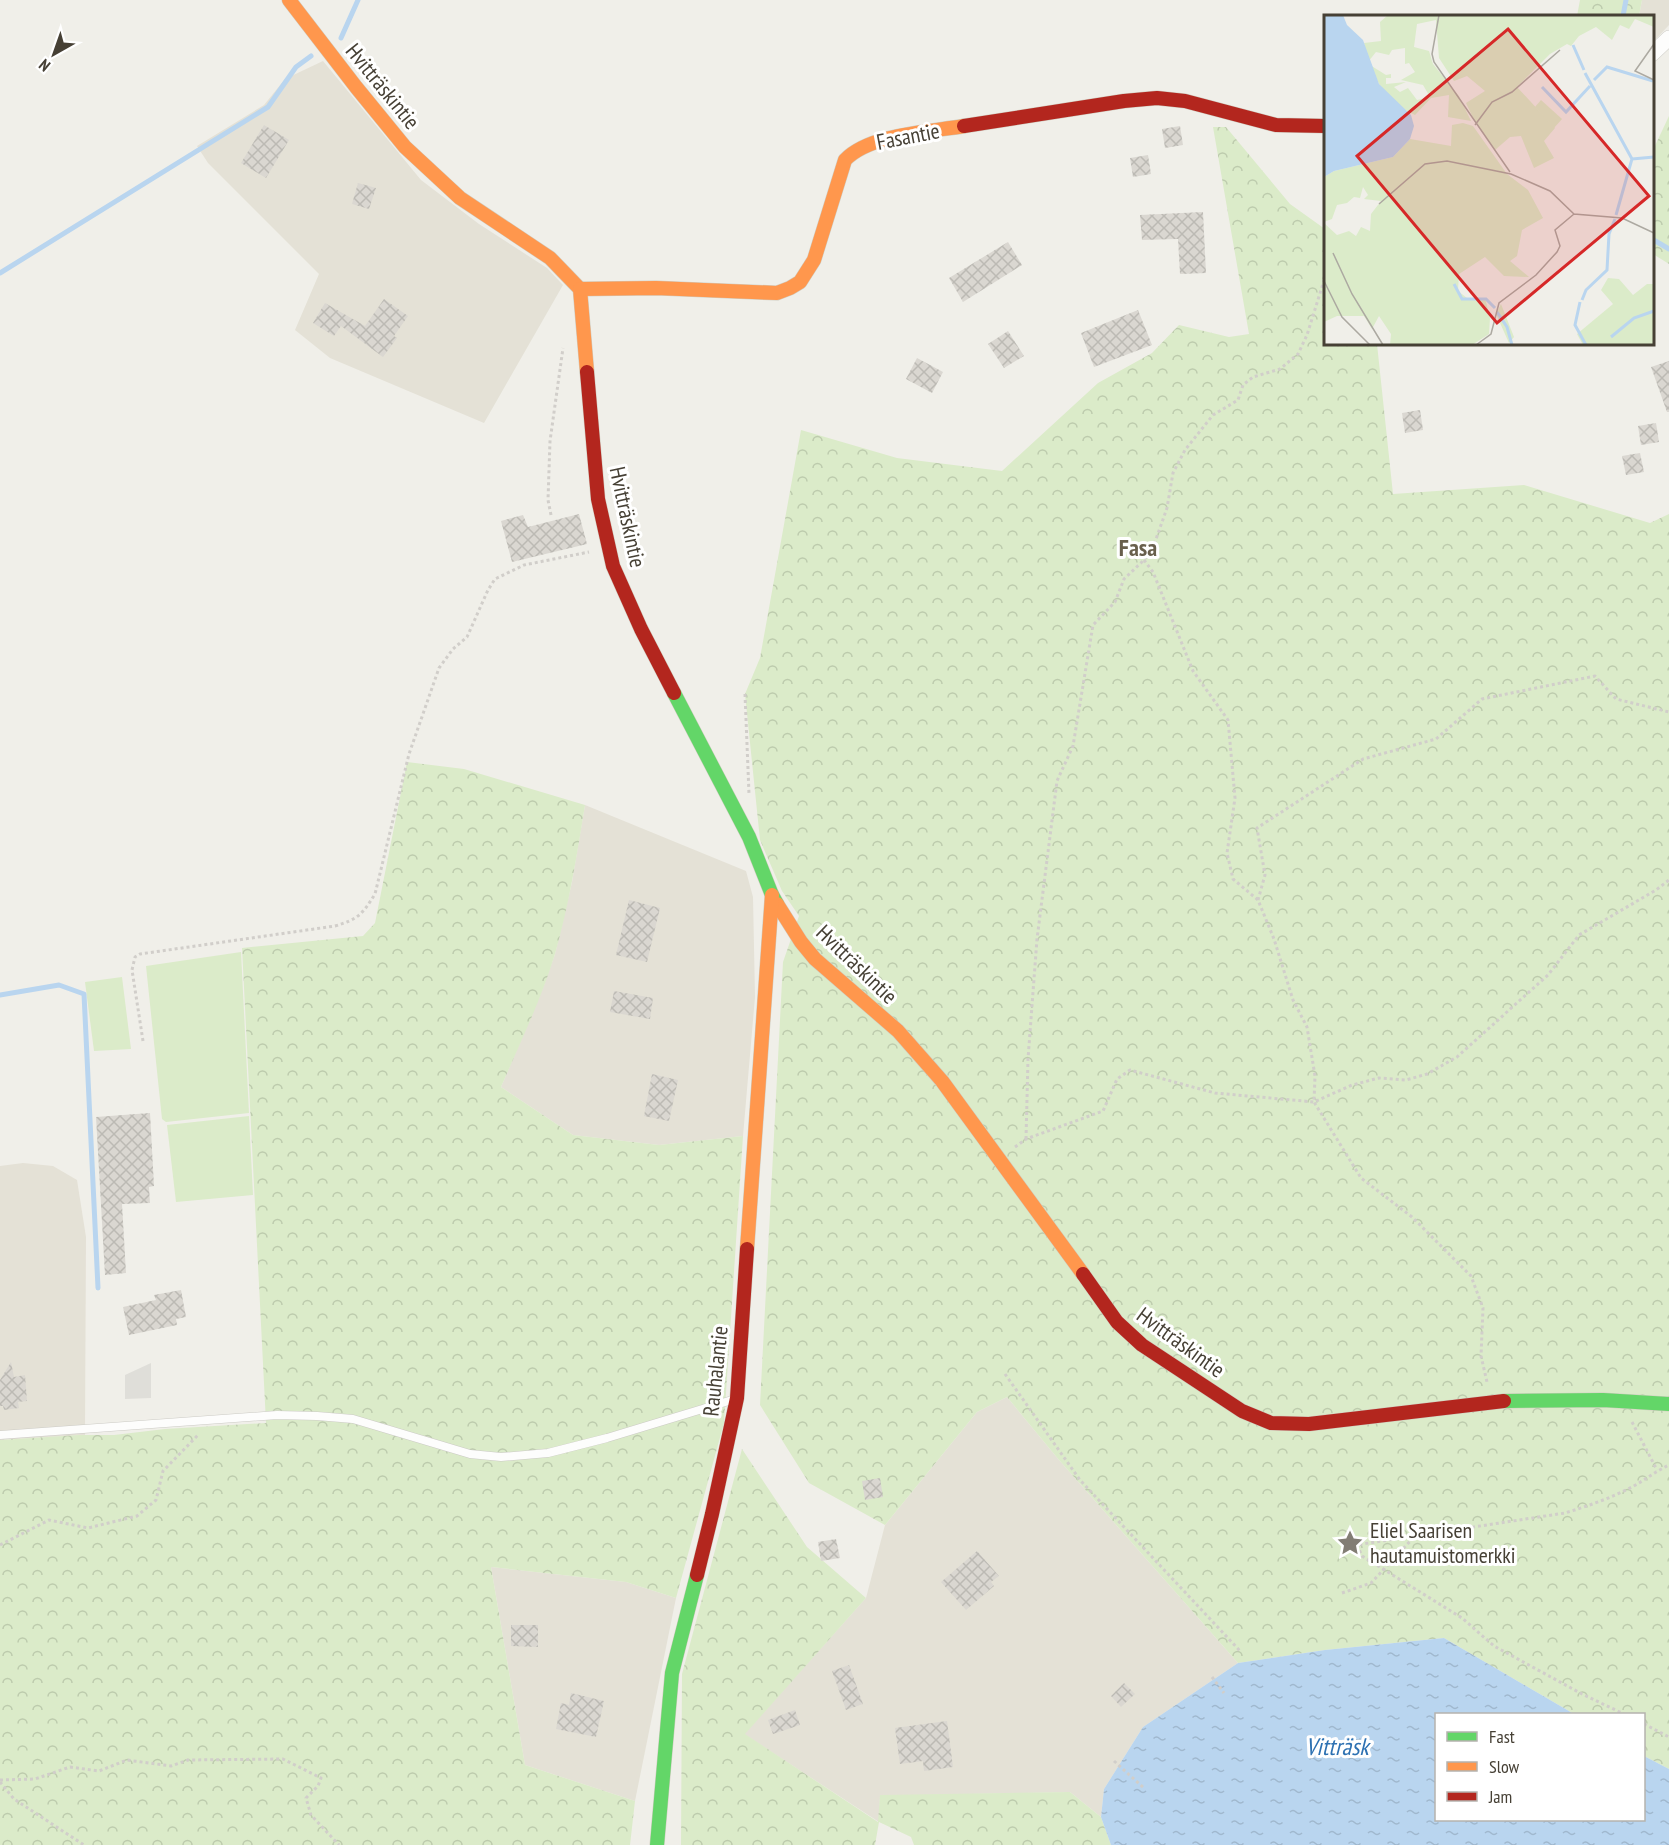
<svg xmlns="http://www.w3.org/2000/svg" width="1669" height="1845" font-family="'PT Sans Narrow',sans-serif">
  <defs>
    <pattern id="forest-crowns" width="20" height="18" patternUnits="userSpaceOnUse" patternTransform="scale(1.5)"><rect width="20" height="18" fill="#dbebc9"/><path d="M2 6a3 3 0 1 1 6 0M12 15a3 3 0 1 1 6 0" fill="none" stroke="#bdcbad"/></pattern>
    <pattern id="water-ripples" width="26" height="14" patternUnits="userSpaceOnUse" patternTransform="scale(1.5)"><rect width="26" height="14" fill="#b9d5ef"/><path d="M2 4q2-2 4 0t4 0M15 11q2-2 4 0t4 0" fill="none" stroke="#a0b8ce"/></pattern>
    <pattern id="building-cross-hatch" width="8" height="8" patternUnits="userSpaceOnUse" patternTransform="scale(1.5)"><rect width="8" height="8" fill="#dad7d1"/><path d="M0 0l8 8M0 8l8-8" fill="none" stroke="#bcbab4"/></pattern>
  </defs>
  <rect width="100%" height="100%" fill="#f0efe9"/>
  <g fill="#e4e1d6">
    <polygon points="1642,0 1669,0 1669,25 1653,42 1652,16 1639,16"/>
    <polygon points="323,61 421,180 479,224 547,268 563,285 484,423 330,358 295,330 319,274 208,163 197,146 264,105 285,79"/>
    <polygon points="585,805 746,871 753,897 755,997 743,1136 659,1145 573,1135 501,1087 544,985 555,954 572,882"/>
    <polygon points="23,1163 53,1166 77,1180 86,1237 85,1435 0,1440 0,1166"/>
    <polygon points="1007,1397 1059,1460 1238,1663 1143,1727 1104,1789 1101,1817 1070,1792 880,1796 879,1822 744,1734 866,1598 885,1525 977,1412"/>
    <polygon points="491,1567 626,1582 676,1598 635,1801 525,1765"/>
  </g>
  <g fill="url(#forest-crowns)">
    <polygon points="1580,0 1642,0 1639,16 1577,16"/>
    <polygon points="1669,116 1669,264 1653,254 1653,150"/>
    <polygon points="1213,127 1226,127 1290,204 1325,229 1326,344 1377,344 1393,494 1524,485 1650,523 1669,514 1669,1769 1644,1756 1644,1714 1574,1714 1444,1638 1325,1650 1238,1663 1059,1460 1007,1397 977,1412 885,1525 809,1483 760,1405 783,962 799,916 782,891 760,840 745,694 760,658 801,430 897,458 1002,471 1098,383 1152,353 1179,325 1229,337 1249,334"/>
    <path d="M 407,762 L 464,769 L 585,805 C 577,855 569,905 555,954 C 541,1000 520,1043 501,1087 L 573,1135 L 659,1145 L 743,1136 L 724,1423 L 676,1598 L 626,1582 L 491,1567 L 525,1765 L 635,1801 L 630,1845 L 0,1845 L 0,1440 L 79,1435 L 114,1435 L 165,1429 L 266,1423 L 242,948 L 363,936 L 375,923 Z"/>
    <polygon points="742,1449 807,1547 866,1598 745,1734 878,1822 880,1795 1070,1792 1101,1817 1111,1845 914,1845 911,1837 879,1822 875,1845 681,1845 682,1674"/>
  </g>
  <g fill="#dbebc9">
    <polygon points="241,952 249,1113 166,1122 162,1119 146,966"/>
    <polygon points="122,977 131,1049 94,1051 85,982"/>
    <polygon points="249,1116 253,1195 176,1202 167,1125"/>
  </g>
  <polygon fill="#dfded9" points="151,1363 151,1398 125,1399 125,1375"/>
  <polygon fill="url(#water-ripples)" points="1444,1638 1574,1714 1436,1714 1436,1820 1644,1820 1644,1756 1669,1769 1669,1845 1111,1845 1101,1817 1104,1789 1143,1727 1238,1663 1325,1650"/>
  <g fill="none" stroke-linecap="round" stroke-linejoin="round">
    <g stroke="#b9d5ef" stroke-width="5">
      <polyline points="1623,16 1626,0"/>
      <polyline points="341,38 358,0"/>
      <polyline points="1652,239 1669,249"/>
      <polyline points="0,273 268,107 296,67 311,56"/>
      <polyline points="0,995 59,985 84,994 98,1288"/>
    </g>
  </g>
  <g fill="url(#building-cross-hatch)">
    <polygon points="264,125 289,140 266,178 241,163"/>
    <polygon points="1180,126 1183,145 1165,148 1162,129"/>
    <polygon points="1148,155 1151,174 1133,177 1130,158"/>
    <polygon points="358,183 376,188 369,209 352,204"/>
    <polygon points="1203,212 1206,273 1180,274 1178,239 1142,240 1140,215"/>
    <polygon points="1008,242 1022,265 963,302 949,278"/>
    <polygon points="384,299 408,316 394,336 397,338 383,357 341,326 334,336 313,323 325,303 365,326"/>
    <polygon points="1138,310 1152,345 1094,367 1081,333"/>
    <polygon points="1008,331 1024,356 1004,368 988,344"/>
    <polygon points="917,358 943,372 932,393 906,379"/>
    <polygon points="1669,361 1669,412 1667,412 1651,367"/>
    <polygon points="1420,410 1423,430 1405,433 1402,413"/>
    <polygon points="1656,423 1659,442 1641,445 1638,426"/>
    <polygon points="1640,453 1644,472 1626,475 1622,456"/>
    <polygon points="579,514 587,544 512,562 501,521 523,515 528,527"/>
    <polygon points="629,900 660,908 647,962 616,955"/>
    <polygon points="614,991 653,998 650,1019 610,1012"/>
    <polygon points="652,1074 678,1080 669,1121 644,1116"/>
    <polygon points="150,1113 154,1186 149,1187 150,1203 122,1204 126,1273 105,1275 96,1117"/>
    <polygon points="181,1290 186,1317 176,1319 177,1325 129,1335 123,1307 156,1300 154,1295"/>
    <polygon points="11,1362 14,1377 25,1375 27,1401 18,1402 19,1408 4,1410 3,1406 0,1406 0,1380"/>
    <polygon points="880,1478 883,1497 865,1500 862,1481"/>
    <polygon points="836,1539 840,1558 821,1561 818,1542"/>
    <polygon points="977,1551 999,1576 991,1582 994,1586 966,1610 941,1582"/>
    <polygon points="511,1625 538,1625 538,1647 511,1646"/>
    <polygon points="849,1665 863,1704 846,1710 832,1671"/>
    <polygon points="1124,1683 1135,1694 1121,1707 1111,1696"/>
    <polygon points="571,1693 604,1701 596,1737 556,1729 561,1703 569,1705"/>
    <polygon points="795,1710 800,1725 773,1734 768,1720"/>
    <polygon points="947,1721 953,1767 924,1771 923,1761 900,1764 895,1728"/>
  </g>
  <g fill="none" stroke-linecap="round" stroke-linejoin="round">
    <g stroke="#cccbc5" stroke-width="9">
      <polyline id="lane" points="0,1435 277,1415 317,1416 353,1419 470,1454 501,1457 548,1453 607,1438 732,1400"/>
    </g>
    <g stroke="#cccbc5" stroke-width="16">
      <polyline id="street" points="1652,54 1669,38"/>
    </g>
    <g stroke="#d0ccc0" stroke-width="15">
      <g id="fast">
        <polyline points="674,693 749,837 772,895 777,904"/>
        <polyline points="1504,1401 1603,1400 1669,1404"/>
        <polyline points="657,1845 672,1673 697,1575"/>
      </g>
    </g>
    <g stroke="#d0ccc0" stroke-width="15">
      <g id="slow">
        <polyline points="289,0 356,87 405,147 460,198 550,258 580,289 587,372"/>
        <path d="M 580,289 L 656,288 L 777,293 L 790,288 L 800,282 L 814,260 L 845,160 C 870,134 929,132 964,126"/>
        <polyline points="777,904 801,942 815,959 898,1031 942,1081 1083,1274"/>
        <polyline points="747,1249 772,895"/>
      </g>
    </g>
    <g stroke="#d0ccc0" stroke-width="15">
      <g id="jam">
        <polyline points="964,126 1124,101 1157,98 1185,101 1276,125 1326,126"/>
        <polyline points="587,372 598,499 613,566 641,629 674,693"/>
        <polyline points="1083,1274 1117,1322 1142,1345 1242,1411 1271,1423 1309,1424 1504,1401"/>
        <polyline points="697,1575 712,1514 737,1398 747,1249"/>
      </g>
    </g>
    <g stroke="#d1ceca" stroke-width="3" stroke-dasharray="3 3" stroke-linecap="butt">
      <polyline points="551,515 548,500 550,441 563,348"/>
      <polyline points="1144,560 1153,572 1193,671 1228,720 1235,798 1227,853 1233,879 1258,900 1274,939 1293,1000 1307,1027 1315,1076 1314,1102 1361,1178 1412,1217 1471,1276 1483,1308 1481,1356 1487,1382"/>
      <polyline points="745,694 749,794"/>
      <polyline points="1258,900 1265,875 1257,828 1363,759 1436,739 1482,699 1595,676 1616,699 1669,712"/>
      <path d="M 143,1041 L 132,970 L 135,957 L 140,954 L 335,926 C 358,919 362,915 375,894 L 409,754 L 439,668 L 453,649 L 467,637 L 488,590 L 495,579 L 524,565 L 589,552"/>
      <polyline points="1026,1139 1028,1059 1037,939 1057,781 1073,746 1093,625 1115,602 1124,579 1144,560 1155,542 1167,508 1173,473 1185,450 1213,415 1238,400 1243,385 1253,377 1280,369 1298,354 1307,335 1326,274"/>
      <polyline points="1015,1147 1026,1139 1103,1111 1117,1079 1130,1070 1215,1093 1314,1102 1352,1085 1379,1078 1406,1080 1427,1074 1457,1057 1548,975 1579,935 1656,890 1669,880"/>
      <polyline points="1005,1374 1080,1480 1241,1652"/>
      <polyline points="1632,1422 1657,1470"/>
      <polyline points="0,1545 49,1520 88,1528 137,1516 156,1500 163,1471 198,1435"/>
      <polyline points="1357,1545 1362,1556 1462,1618 1494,1646 1582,1694 1624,1714"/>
      <path d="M 1349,1550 L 1356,1545 L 1565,1513 C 1588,1506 1611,1498 1632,1487 C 1645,1480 1656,1471 1669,1465"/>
      <polyline points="1342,1593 1371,1583 1414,1537"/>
      <polyline points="1212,1677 1224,1693"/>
      <polyline points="1644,1724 1669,1737"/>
      <polyline points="1114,1761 1145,1789"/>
      <polyline points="0,1780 35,1779 70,1767 99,1771 127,1760 171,1766 188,1760 283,1759 321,1778 318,1786 306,1798 311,1815 339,1845"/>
      <polyline points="0,1782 14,1799 84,1845"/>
    </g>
    <use href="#lane" stroke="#fdfdfc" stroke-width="8"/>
    <use href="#street" stroke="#fdfdfc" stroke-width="15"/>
    <use href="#fast" stroke="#63d668" stroke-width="14"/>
    <use href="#slow" stroke="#ff974d" stroke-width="14"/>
    <use href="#jam" stroke="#b3261e" stroke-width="14"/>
  </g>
  <defs>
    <g id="sight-bare" transform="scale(2.07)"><path d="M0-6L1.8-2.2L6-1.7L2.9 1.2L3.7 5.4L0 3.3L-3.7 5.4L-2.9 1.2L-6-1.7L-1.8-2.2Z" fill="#827d74" stroke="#fff" stroke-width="2.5" paint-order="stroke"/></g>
  </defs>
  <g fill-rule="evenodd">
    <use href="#sight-bare" x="1350" y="1543"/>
  </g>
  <g text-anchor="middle" stroke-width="6" stroke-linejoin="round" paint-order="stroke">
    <g font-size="22" fill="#464035" stroke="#fff">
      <text transform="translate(383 86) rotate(51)" y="8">Hvitträskintie</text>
      <text transform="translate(908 136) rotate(-11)" y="8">Fasantie</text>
      <text transform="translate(628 517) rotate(78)" y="8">Hvitträskintie</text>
      <text transform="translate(857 964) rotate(44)" y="8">Hvitträskintie</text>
      <text transform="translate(1181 1342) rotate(36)" y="8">Hvitträskintie</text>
      <text transform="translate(715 1371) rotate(-84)" y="8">Rauhalantie</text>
    </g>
    <g font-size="22" fill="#464035" stroke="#fff" text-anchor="start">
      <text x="1370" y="1538">Eliel Saarisen<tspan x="1370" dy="25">hautamuistomerkki</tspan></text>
    </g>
    <g font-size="24" font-weight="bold" fill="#685f4c" stroke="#fff">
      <text x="1138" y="556">Fasa</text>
    </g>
    <g font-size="24" font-style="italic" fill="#2d71b2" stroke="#fff">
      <text x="1337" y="1755">Vitträsk</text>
    </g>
  </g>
  <g transform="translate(1324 15)">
    <rect width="330" height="330" fill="#f0efe9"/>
    <path d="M 64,0 L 330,0 L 330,12 L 311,4 L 305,14 L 296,10 L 288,25 L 272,12 L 255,21 L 247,31 L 243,29 L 226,39 L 193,72 L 231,113 L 220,126 L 230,143 L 210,153 L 197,121 L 186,122 L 171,135 L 151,107 L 142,88 L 161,76 L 143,61 L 130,66 L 115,43 L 112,5 L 93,9 L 90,32 L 105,36 L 109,49 L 135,81 L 147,106 L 124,102 L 125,80 L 107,83 L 91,100 L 73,91 L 55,69 L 46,50 L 62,60 L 67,59 L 67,63 L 62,63 L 62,69 L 82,67 L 70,72 L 76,77 L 84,73 L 93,85 L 106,82 L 99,70 L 77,65 L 91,57 L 85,48 L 81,49 L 81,33 L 68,35 L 65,40 L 52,37 L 44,47 L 40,28 L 57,26 L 56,7 ZM 139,108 L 149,111 L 183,159 L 204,175 L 219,203 L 198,215 L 193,241 L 186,246 L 205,262 L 180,261 L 161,242 L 135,259 L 134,276 L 143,283 L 161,283 L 166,303 L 165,319 L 148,330 L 66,330 L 67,319 L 55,301 L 48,314 L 40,301 L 13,301 L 0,307 L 0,208 L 13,220 L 25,216 L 32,221 L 37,212 L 46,216 L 47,199 L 57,186 L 40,184 L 44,180 L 39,172 L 36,183 L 30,182 L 23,188 L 13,190 L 8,204 L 0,207 L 0,162 L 10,156 L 69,142 L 86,124 L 127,131 L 128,110 ZM 284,263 L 295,264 L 309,280 L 323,269 L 330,269 L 330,330 L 259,330 L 253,319 L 289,289 L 277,275 ZM 177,289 L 190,322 L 185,328 L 172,299 Z" fill="#dbebc9"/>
    <path d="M 217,85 L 238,104 L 230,113 L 211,92 Z" fill="#dbebc9"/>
    <path d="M 0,0 L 19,0 L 23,10 L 39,25 L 55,69 L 87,100 L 90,111 L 86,124 L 69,142 L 10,156 L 0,162 Z" fill="#b9d5ef"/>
    <path fill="none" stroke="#b9d5ef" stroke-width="3" d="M 249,30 L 260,55M 261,58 L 308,144 L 292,200M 270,65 L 283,52 L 329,66M 218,72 L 242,97 L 266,71M 308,144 L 330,142M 130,269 L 138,284 L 162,284 L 171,293M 258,285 L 262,275 L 283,255 L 285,219 L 291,204M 256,287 L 251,310 L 262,330M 173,297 L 183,312 L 188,330M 287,322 L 310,303 L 330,296"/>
    <path fill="none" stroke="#aca9a1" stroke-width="1.5" d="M 115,0 L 108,39 L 110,47 L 186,157M 330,29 L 311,56 L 330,65M 151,110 L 168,87 L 188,77 L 236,35M 55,189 L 101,149 L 123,146 L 187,159 L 226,176 L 250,199 L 298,203 L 330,218M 9,238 L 28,279 L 59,330M 0,266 L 18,302 L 46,330M 152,330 L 167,319 L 175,288 L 212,260 L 233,237 L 236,231 L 231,215 L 250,199"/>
    <path fill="#d62828" fill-opacity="0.15" stroke="#d62828" stroke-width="3" d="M 184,14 L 325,181 L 173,308 L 33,141 Z"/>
    <rect width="330" height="330" fill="none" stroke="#464035" stroke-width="3"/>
  </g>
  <rect x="1435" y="1713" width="210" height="108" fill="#ffffff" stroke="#b5b3ae" stroke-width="1.5"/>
  <rect x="1447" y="1732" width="30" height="9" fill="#63d668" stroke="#b5b3ae" stroke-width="1.5"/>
  <text x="1489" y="1743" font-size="18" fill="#464035">Fast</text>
  <rect x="1447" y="1762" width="30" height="9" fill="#ff974d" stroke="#b5b3ae" stroke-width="1.5"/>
  <text x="1489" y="1773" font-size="18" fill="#464035">Slow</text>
  <rect x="1447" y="1792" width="30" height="9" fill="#b3261e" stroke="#b5b3ae" stroke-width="1.5"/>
  <text x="1489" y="1803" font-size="18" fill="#464035">Jam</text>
  <g transform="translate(54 54) rotate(220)" stroke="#ffffff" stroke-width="4.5" paint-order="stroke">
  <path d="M0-4.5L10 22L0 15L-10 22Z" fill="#464035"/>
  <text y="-9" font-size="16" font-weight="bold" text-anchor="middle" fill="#464035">N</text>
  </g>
</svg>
